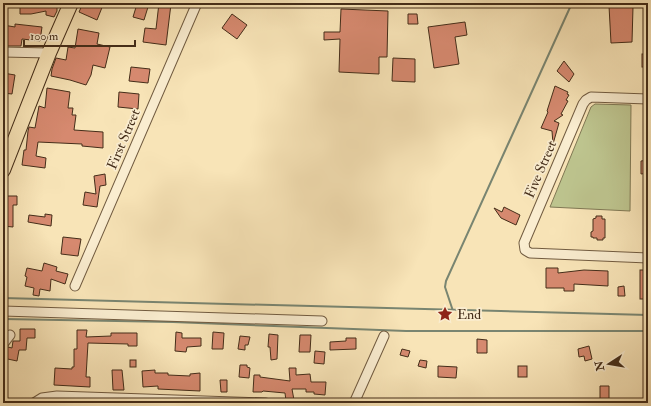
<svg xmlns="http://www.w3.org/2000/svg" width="651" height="406" font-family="'IM FELL Double Pica',serif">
  <rect width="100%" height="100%" fill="#f8e4b7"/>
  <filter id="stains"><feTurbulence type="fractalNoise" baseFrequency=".005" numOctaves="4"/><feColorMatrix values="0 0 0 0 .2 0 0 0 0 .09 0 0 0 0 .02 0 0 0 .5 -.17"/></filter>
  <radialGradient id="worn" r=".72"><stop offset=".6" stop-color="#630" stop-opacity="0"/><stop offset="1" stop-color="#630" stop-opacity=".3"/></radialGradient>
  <polygon fill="#bdc48e" stroke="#807854" points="595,104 631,105 630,211 550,207 591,107"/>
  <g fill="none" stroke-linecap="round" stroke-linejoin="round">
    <g stroke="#798571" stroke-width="2">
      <polyline points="3,298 648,315"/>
      <polyline points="453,311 445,287 446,281 572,3"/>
      <polyline points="3,319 173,322 406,331 648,331"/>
    </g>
  </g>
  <g fill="#d6896f" stroke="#442d19">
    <polygon points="20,3 57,3 57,11 54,17 46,15 46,11 31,14 20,14"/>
    <polygon points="83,3 98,3 103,5 97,20 79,12"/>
    <polygon points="159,3 171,4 166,45 143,42 145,28 156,29"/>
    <polygon points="137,4 148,7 144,20 133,17"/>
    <polygon points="609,6 633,7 632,42 611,43"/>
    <polygon points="341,9 388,11 387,57 379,57 379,74 339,72 340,39 324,40 324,32 340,32"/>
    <polygon points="232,14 247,25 237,39 222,28"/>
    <polygon points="408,14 417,14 418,24 408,24"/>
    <polygon points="465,22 467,35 455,37 459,64 434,68 428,27"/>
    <polygon points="15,24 42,27 40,41 22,39 21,46 3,46 3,25 15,27"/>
    <polygon points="78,29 99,33 97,44 110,47 105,68 93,65 91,75 86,85 70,80 51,76 52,69 56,58 66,60 68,47 75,48"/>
    <rect x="642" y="54" width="6" height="13"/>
    <polygon points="393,58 415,59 415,82 392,81"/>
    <polygon points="564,61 574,74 569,82 557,71"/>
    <polygon points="131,67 150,69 148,83 129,81"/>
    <polygon points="3,73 15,75 12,94 3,93"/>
    <polygon points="555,86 568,92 567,94 569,95 566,100 568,101 561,114 563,115 554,121 559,123 553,144 552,131 541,128 548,112 547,111"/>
    <polygon points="47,88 70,92 68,108 73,108 72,115 76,115 74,130 103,132 103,148 82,146 82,144 38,142 36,156 46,158 45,168 22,165 24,150 26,150 28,131 29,127 35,128 39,106 45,108"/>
    <polygon points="119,92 139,94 138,109 118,107"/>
    <polygon points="648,160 648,173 641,174 641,161"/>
    <polygon points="105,174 106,185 100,186 97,207 83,205 85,192 96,194 94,176"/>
    <polygon points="4,196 17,196 17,205 13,205 13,227 3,226"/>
    <polygon points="504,207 520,215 516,225 501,218 494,208 502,212"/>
    <polygon points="45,214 52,215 51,226 28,222 29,215 45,217"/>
    <polygon points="596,216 602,216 602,219 605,219 605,238 603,238 603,240 597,240 597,238 593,238 593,237 591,237 591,232 593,231 593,219 596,218"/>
    <polygon points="63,237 81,239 78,256 61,254"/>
    <polygon points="44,263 57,267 56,271 68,274 65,284 51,279 50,291 40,289 39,296 33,295 34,288 25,286 27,277 25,276 27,268 42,271"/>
    <polygon points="546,268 558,268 558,273 584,270 608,271 608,286 574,284 574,291 564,291 564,288 546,288"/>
    <rect x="640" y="270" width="8" height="29"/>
    <polygon points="624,286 625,296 618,296 618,287"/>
    <polygon points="20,329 35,329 35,338 27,338 26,350 19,350 17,361 3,358 3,350 8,347 12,348 13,341 20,341"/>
    <polygon points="77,330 87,330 86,337 111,336 111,333 137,333 137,346 128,346 128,344 88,343 86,377 90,377 90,387 54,385 55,368 72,369 72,367 74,367 74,349 77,349"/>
    <polygon points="176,332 182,333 182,338 201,338 201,346 187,347 186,352 175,351"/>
    <polygon points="213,332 224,333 223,349 212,349"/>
    <polygon points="269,334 278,335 277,359 271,360 270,347 268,347"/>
    <polygon points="300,335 311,335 310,352 299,352"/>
    <polygon points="240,336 250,337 248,345 245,345 245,350 238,349"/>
    <polygon points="346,338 356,338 356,349 330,350 330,342 346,341"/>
    <polygon points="477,339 487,340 487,353 477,353"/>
    <polygon points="589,346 592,359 585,361 584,356 579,357 578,349"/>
    <polygon points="402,349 410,351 408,357 400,355"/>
    <polygon points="315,351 325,352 324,364 314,363"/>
    <rect x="130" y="360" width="6" height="7"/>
    <polygon points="420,360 427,361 426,368 418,366"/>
    <polygon points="240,365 247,365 247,367 250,368 249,378 239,377"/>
    <polygon points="438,366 457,367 456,378 438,377"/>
    <rect x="518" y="366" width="9" height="11"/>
    <polygon points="289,368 296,368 296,375 310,374 311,382 326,382 325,395 314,394 314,392 306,392 306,389 292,389 294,400 286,401 285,393 263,391 262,392 253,392 254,375 260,375 260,377 290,381"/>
    <polygon points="112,370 122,370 124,390 113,390"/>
    <polygon points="155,370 155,373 168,373 168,375 190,376 190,374 200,373 200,391 158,389 158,386 143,387 142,371"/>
    <polygon points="220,380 227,380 227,392 221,392"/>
    <polygon points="600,386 609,386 609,399 600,400"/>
  </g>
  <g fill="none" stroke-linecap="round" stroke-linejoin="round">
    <g stroke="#715b40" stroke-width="11">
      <g id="minor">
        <polyline points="3,52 49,53"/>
        <polyline points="648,99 591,97 586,100 583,104 524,243 525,250 530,253 648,258"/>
        <polyline points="75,286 197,3"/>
        <polyline points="3,311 322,321"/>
        <polyline points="3,344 10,335"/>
        <polyline points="34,403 42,398 57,396 266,403"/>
        <polyline points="354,403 384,336"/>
      </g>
    </g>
    <g stroke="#442d19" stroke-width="16">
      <polyline id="primary" points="3,170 49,53 71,3"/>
    </g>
    <use href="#minor" stroke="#faedd0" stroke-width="9"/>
    <use href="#primary" stroke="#f8e4b7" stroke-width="14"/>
  </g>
  <defs>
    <g id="sight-bare" transform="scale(1.2)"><path d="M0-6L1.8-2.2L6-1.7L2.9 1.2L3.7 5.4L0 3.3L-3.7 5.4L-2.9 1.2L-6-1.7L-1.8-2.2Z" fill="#8f2418" stroke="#faedd0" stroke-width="2.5" paint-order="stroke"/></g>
  </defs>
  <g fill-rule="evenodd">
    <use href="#sight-bare" x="445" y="314"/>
  </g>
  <g text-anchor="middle" stroke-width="3.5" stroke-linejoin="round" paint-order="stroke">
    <g font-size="14" fill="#442d19" stroke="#faedd0">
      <text transform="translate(123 139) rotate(-67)" y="5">First Street</text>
      <text transform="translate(540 169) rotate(-67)" y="5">Five Street</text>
    </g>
    <g font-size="14" fill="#442d19" stroke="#faedd0" text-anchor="start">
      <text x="457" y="319">End</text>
    </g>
  </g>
  <rect width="651" height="406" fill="none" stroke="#f8e4b7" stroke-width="16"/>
  <rect x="4" y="4" width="643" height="398" fill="none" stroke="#442d19" stroke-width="2"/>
  <rect x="8" y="8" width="635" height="390" fill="none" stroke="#442d19"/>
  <g transform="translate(609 364) rotate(258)" stroke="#faedd0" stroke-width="3" paint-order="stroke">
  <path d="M0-3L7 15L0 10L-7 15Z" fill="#442d19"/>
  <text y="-6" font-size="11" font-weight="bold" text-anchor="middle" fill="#442d19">N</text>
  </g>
  <path d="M24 40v6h111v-6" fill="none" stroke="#442d19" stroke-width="2"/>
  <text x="30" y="40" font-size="12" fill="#442d19" stroke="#faedd0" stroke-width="3" paint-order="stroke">100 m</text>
  <rect width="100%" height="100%" filter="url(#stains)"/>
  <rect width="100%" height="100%" fill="url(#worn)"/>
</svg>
